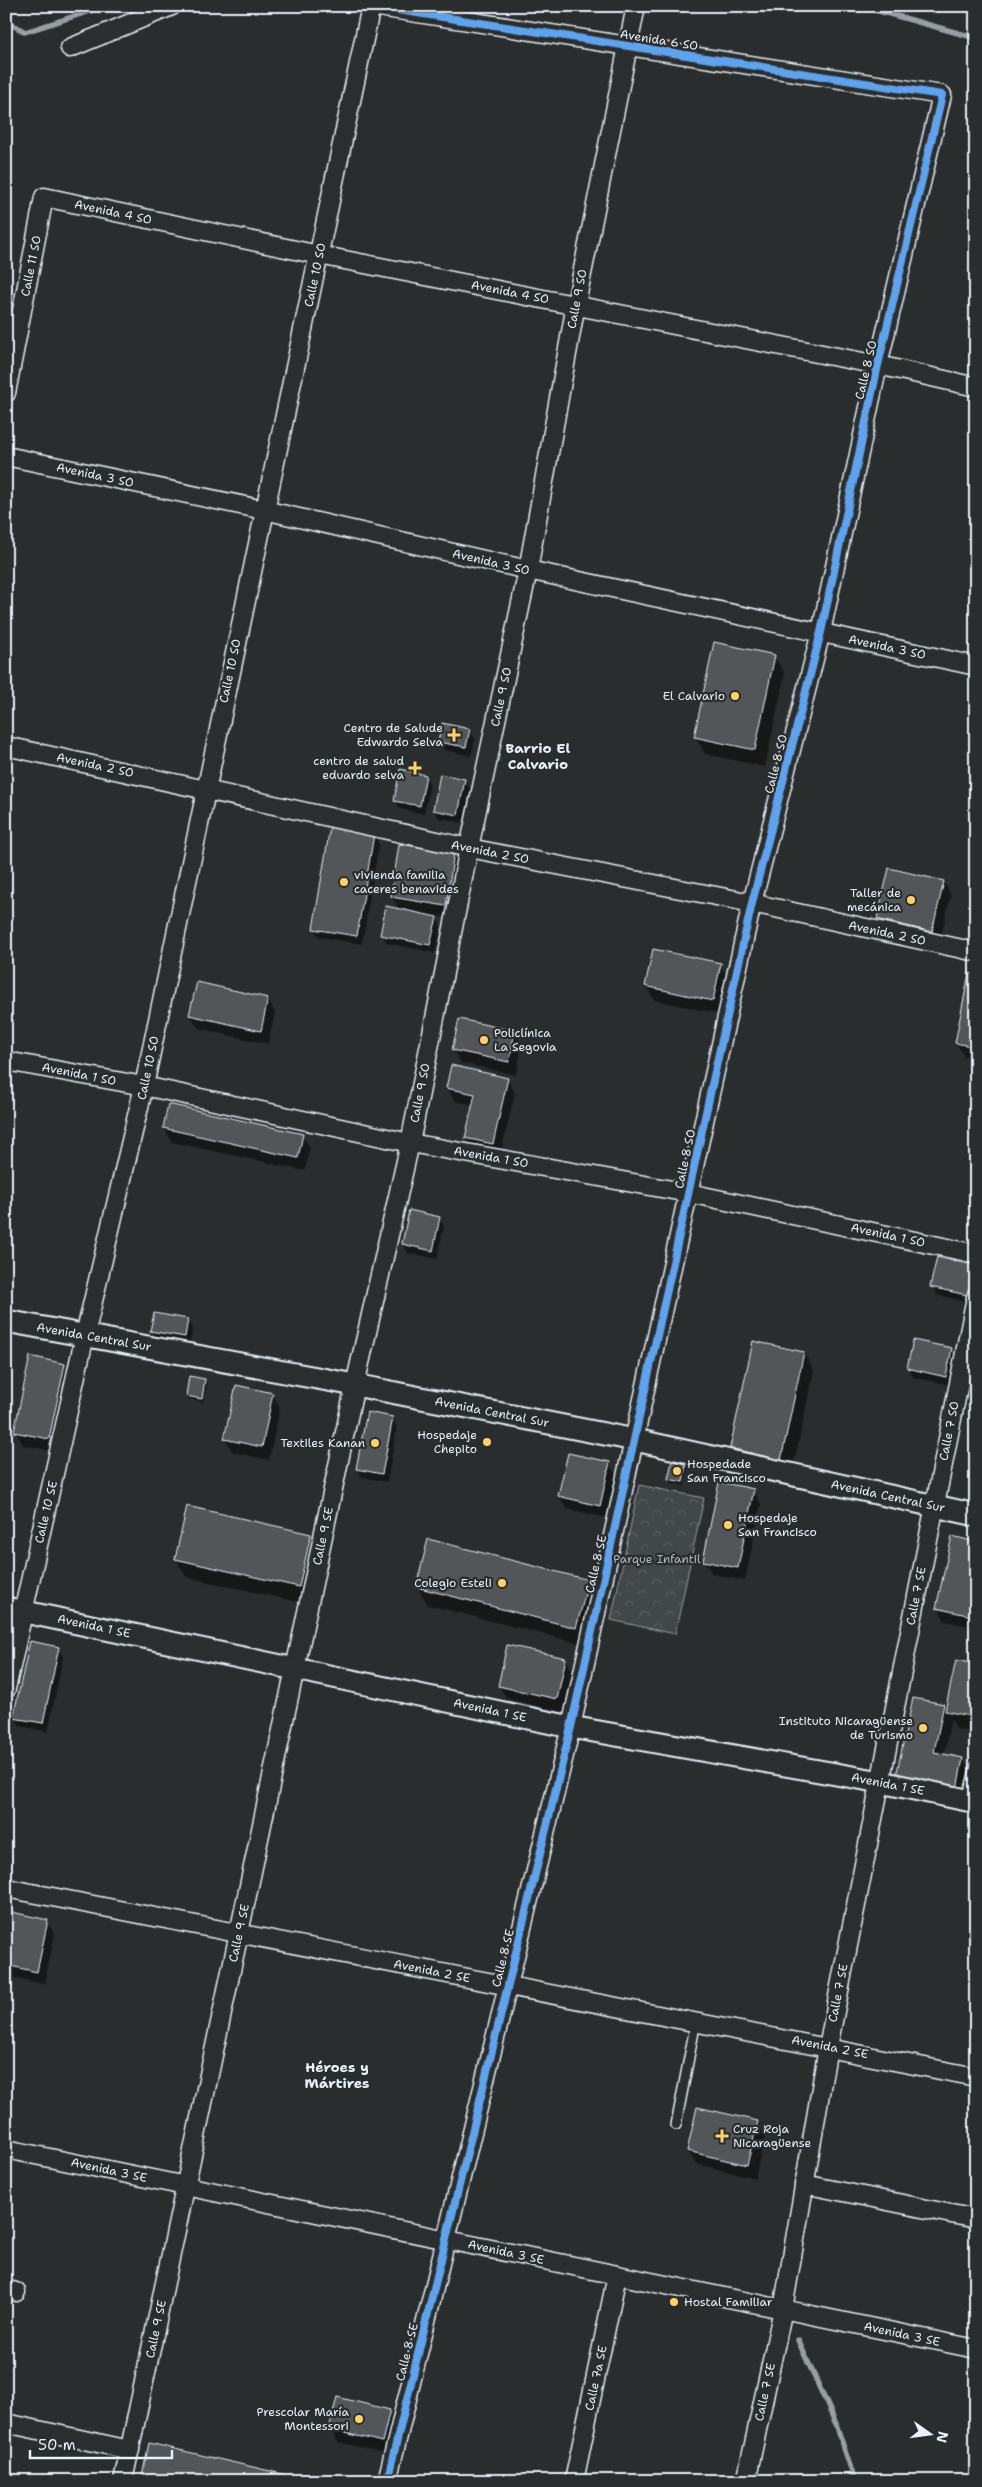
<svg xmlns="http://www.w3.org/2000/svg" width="982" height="2487" font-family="'Shantell Sans',sans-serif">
  <defs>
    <pattern id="forest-crowns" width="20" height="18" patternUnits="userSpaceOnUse" patternTransform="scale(1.25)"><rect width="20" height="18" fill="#424648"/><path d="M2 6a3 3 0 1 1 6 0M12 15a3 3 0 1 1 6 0" fill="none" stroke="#5d6163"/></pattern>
  </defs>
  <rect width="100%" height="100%" fill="#2a2d2e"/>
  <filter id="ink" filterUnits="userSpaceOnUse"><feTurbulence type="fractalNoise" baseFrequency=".02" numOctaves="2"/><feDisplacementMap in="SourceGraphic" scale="10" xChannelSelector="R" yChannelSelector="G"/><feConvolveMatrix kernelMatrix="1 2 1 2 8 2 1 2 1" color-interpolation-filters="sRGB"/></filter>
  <g filter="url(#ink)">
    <polygon fill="url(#forest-crowns)" stroke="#959ca0" points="639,1485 704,1498 675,1634 611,1620"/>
    <g fill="#0007">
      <polygon points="774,656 785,674 765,767 705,754 695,736"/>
      <polygon points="470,730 475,739 471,756 444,750 439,741"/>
      <polygon points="425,776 430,785 424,814 400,809 395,800"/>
      <polygon points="465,780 470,789 463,823 439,818 434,810"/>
      <polygon points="374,836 379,844 362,944 319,937 314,929"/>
      <polygon points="453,854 461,867 453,918 435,916 441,926 435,953 387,943 382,935 400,910 392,897"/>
      <polygon points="944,882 951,895 939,945 886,932 878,919"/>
      <polygon points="720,965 728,978 720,1014 654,1000 646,986"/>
      <polygon points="976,976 976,1058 964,1056 956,1043"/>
      <polygon points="268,999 275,1013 268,1044 198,1028 190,1015"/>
      <polygon points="514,1032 522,1045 516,1075 461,1063 454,1050"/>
      <polygon points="507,1080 515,1093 500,1157 474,1151 466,1137 473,1105 455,1101 447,1088"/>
      <polygon points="169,1106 302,1135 310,1148 305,1171 172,1142 164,1128"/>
      <polygon points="439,1218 444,1226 437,1259 408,1253 403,1244"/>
      <polygon points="973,1266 976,1271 976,1286 972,1303 937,1295 932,1286"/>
      <polygon points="188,1320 193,1329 189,1346 157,1340 152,1331"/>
      <polygon points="754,1343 804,1353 814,1371 791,1477 741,1466 731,1448"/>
      <polygon points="951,1350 956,1358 950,1385 913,1377 908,1368"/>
      <polygon points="64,1365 72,1378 56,1452 23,1445 15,1431"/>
      <polygon points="204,1380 207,1384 203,1402 189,1399 187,1395"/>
      <polygon points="272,1394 280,1407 269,1460 233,1452 225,1439"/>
      <polygon points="392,1418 397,1427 387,1482 362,1477 357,1468"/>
      <polygon points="609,1463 617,1477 607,1518 567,1509 559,1496"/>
      <polygon points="685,1465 688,1469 684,1486 671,1483 669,1479"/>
      <polygon points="753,1490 761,1504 745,1581 712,1574 704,1561"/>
      <polygon points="310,1535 320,1552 308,1604 186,1577 176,1559"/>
      <polygon points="976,1543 976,1628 945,1621 938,1608"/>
      <polygon points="588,1581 598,1598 586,1645 428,1605 417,1587"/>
      <polygon points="58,1648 63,1657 48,1732 20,1726 15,1718"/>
      <polygon points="566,1659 573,1672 565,1712 507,1699 499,1686"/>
      <polygon points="976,1665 976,1733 956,1729 951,1719 944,1755 963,1759 970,1772 964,1802 905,1790 944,1705 946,1710"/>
      <polygon points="8,1912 47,1921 55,1935 44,1984 6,1976"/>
      <polygon points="757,2122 765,2136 755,2178 696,2164 688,2151"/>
      <polygon points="389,2411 396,2425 389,2454 338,2442 330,2428"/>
      <polygon points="150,2444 307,2481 142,2481"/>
    </g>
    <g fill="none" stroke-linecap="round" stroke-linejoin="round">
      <g stroke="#989fa3" stroke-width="5.5">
        <polyline points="861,6 976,38"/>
        <polyline points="6,21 25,32 106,6"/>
        <polyline points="798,2340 836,2424 855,2481"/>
      </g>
    </g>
    <g fill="#535759" stroke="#e8f1f8">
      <polygon points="714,642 775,655 755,750 694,737"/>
      <polygon points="442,723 470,729 466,747 438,742"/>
      <polygon points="400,769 426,775 420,806 394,801"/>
      <polygon points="440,774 465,779 458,815 433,810"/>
      <polygon points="330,827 374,834 357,936 313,929"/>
      <polygon points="399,844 454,852 446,906 391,897"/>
      <polygon points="889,868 944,881 932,932 877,919"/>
      <polygon points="386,906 437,917 430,945 380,935"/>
      <polygon points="653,949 721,963 713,1001 645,986"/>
      <polygon points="969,973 976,975 976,1047 955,1043"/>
      <polygon points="197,982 268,998 261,1031 189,1015"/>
      <polygon points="459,1019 515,1031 509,1062 452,1050"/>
      <polygon points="451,1065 508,1078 493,1144 465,1138 475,1094 446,1088"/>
      <polygon points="168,1104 303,1134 298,1158 163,1128"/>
      <polygon points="409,1210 440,1217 433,1251 402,1244"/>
      <polygon points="937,1257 974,1265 967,1295 930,1287"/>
      <polygon points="154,1313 188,1319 185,1337 150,1331"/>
      <polygon points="913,1340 952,1348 946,1377 907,1368"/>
      <polygon points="753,1341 804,1352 781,1460 730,1448"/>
      <polygon points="30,1356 65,1364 49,1439 14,1432"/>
      <polygon points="189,1376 205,1379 202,1399 186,1396"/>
      <polygon points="236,1385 273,1393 262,1447 224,1439"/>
      <polygon points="367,1412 393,1417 382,1474 356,1469"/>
      <polygon points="568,1453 610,1462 600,1506 558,1496"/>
      <polygon points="672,1461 686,1464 683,1482 668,1479"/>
      <polygon points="719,1482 754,1489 738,1568 703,1561"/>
      <polygon points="187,1506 311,1534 299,1587 175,1559"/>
      <polygon points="952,1536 976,1542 976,1617 936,1608"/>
      <polygon points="428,1539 589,1580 576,1628 416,1587"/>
      <polygon points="30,1641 59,1647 43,1723 13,1718"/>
      <polygon points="507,1645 566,1658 557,1699 498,1686"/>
      <polygon points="956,1660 976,1664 976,1708 974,1717 945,1711"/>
      <polygon points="913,1698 944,1704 934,1752 963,1758 957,1789 896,1776"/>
      <polygon points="7,1911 48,1920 37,1972 6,1965"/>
      <polygon points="697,2107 758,2121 747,2165 687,2151"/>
      <polygon points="337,2397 390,2410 382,2442 329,2429"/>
      <polygon points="149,2443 313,2481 215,2481 203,2478 202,2481 141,2481"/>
    </g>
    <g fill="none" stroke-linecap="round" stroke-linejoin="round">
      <g stroke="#e8f1f8" stroke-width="12">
        <g id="service">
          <polyline points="967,1800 976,1766"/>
          <polyline points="676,2125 696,2021"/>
        </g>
      </g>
      <g stroke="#e8f1f8" stroke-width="21">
        <g id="minor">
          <polyline points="372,6 942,95 878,365 821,632 752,903 571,1727 387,2481"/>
          <polyline points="70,48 172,6"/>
          <polyline points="6,393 44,197 319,255 878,365 976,387"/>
          <polyline points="6,456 264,510 528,570 976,666"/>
          <polyline points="6,746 469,848 752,903 976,952"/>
          <polyline points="6,1061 144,1086 410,1143 689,1193 976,1254"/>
          <polyline points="6,1689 85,1335 144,1086 371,6"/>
          <path d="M 6,1888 C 329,1953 653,2011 976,2077"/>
          <polyline points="6,2149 976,2349"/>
          <polyline points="804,2184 976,2219"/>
          <polyline points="6,2289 16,2292"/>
          <polyline points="6,2423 130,2450"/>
          <polyline points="123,2481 355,1385 410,1143 469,848 528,570 576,304 636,6"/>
          <polyline points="574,2481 617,2275"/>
          <polyline points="746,2481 783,2309 828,2047 976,1297"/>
        </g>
      </g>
      <g stroke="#e8f1f8" stroke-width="25">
        <g id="tertiary">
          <polyline points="6,1321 355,1385 635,1440 976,1515"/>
          <polyline points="6,1608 571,1727 881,1782 976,1802"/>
        </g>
      </g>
      <use href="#service" stroke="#2a2d2e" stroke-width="9"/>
      <use href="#minor" stroke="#2a2d2e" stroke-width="18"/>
      <use href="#tertiary" stroke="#2a2d2e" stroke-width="21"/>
      <g stroke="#2a2d2e" stroke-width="11">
        <polyline id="cycleway" points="372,6 942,95 878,365 821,632 752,903 571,1727 387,2481"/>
      </g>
      <use href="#cycleway" stroke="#60a3ed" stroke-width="8"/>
    </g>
  </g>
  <g fill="#ffd166" stroke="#2a2d2e" stroke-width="2">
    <circle cx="735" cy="696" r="5"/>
    <path d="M451.5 727.5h5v5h5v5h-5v5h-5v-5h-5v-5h5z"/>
    <path d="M412.5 760.5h5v5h5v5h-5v5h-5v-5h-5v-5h5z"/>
    <circle cx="344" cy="882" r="5"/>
    <circle cx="911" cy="900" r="5"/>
    <circle cx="484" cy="1040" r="5"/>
    <circle cx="487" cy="1442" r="5"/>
    <circle cx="375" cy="1443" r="5"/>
    <circle cx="677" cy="1471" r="5"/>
    <circle cx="728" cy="1525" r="5"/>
    <circle cx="502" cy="1583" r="5"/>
    <circle cx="923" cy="1728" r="5"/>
    <path d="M719.5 2128.5h5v5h5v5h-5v5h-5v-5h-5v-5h5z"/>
    <circle cx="674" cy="2302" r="5"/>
    <circle cx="359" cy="2419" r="5"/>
  </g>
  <g text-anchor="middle" stroke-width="4.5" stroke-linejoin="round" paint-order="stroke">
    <g font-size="12" fill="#e8f1f8" stroke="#2a2d2e">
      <text transform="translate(659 40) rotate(9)" y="4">Avenida 6 SO</text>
      <text transform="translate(113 212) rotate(12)" y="4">Avenida 4 SO</text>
      <text transform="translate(31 266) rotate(-79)" y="4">Calle 11 SO</text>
      <text transform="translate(315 275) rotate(-78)" y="4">Calle 10 SO</text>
      <text transform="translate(510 292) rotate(11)" y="4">Avenida 4 SO</text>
      <text transform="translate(577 299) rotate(-79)" y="4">Calle 9 SO</text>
      <text transform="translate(866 370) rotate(-77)" y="4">Calle 8 SO</text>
      <text transform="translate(95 475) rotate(12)" y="4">Avenida 3 SO</text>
      <text transform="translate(491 562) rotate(13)" y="4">Avenida 3 SO</text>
      <text transform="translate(887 647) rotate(12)" y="4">Avenida 3 SO</text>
      <text transform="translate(230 671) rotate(-78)" y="4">Calle 10 SO</text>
      <text transform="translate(501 697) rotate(-78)" y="4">Calle 9 SO</text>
      <text transform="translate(776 764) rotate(-76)" y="4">Calle 8 SO</text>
      <text transform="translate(95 765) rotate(12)" y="4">Avenida 2 SO</text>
      <text transform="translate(490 852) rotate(11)" y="4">Avenida 2 SO</text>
      <text transform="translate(887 933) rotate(12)" y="4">Avenida 2 SO</text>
      <text transform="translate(148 1068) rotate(-78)" y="4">Calle 10 SO</text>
      <text transform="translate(79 1074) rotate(11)" y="4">Avenida 1 SO</text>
      <text transform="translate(420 1093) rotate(-79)" y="4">Calle 9 SO</text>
      <text transform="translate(491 1157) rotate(10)" y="4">Avenida 1 SO</text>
      <text transform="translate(685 1159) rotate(-78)" y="4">Calle 8 SO</text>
      <text transform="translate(888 1235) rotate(12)" y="4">Avenida 1 SO</text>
      <text transform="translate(94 1337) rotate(10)" y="4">Avenida Central Sur</text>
      <text transform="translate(492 1412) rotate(11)" y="4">Avenida Central Sur</text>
      <text transform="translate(949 1431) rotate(-79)" y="4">Calle 7 SO</text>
      <text transform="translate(888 1496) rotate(12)" y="4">Avenida Central Sur</text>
      <text transform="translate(46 1512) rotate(-77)" y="4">Calle 10 SE</text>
      <text transform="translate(323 1536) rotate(-78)" y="4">Calle 9 SE</text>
      <text transform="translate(596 1564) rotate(-77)" y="4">Calle 8 SE</text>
      <text transform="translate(916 1596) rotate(-79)" y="4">Calle 7 SE</text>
      <text transform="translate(94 1626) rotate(12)" y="4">Avenida 1 SE</text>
      <text transform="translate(490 1710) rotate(12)" y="4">Avenida 1 SE</text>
      <text transform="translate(888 1784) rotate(11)" y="4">Avenida 1 SE</text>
      <text transform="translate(239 1933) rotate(-78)" y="4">Calle 9 SE</text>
      <text transform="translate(503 1958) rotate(-76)" y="4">Calle 8 SE</text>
      <text transform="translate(432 1971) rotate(11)" y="4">Avenida 2 SE</text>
      <text transform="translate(838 1993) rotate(-79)" y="4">Calle 7 SE</text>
      <text transform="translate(830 2047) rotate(11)" y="4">Avenida 2 SE</text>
      <text transform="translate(109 2170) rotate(12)" y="4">Avenida 3 SE</text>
      <text transform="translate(506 2252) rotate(12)" y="4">Avenida 3 SE</text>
      <text transform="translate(156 2329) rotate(-78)" y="4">Calle 9 SE</text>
      <text transform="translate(902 2334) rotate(12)" y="4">Avenida 3 SE</text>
      <text transform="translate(407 2352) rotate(-76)" y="4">Calle 8 SE</text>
      <text transform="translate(596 2378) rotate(-78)" y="4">Calle 7a SE</text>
      <text transform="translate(765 2392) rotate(-78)" y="4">Calle 7 SE</text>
    </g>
    <g font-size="12" fill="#e8f1f8" stroke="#2a2d2e" text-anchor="end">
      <text x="725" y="700">El Calvario</text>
      <text x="443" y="732">Centro de Salude<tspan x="443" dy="14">Edwardo Selva</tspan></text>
      <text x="404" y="765">centro de salud<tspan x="404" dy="14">eduardo selva</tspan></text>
      <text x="354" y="879" text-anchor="start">vivienda familia<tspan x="354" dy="14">caceres benavides</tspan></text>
      <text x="901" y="897">Taller de<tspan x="901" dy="14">mecánica</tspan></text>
      <text x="494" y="1037" text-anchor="start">Policlínica<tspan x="494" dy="14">La Segovia</tspan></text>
      <text x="477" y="1439">Hospedaje<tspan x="477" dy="14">Chepito</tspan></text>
      <text x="365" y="1447">Textiles Kanan</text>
      <text x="687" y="1468" text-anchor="start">Hospedade<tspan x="687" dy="14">San Francisco</tspan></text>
      <text x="738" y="1522" text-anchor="start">Hospedaje<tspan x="738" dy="14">San Francisco</tspan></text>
      <text x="492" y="1587">Colegio Esteli</text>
      <text x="913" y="1725">Instituto Nicaragüense<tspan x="913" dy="14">de Turismo</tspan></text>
      <text x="733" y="2133" text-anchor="start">Cruz Roja<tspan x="733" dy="14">Nicaragüense</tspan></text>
      <text x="684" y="2306" text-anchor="start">Hostal Familiar</text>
      <text x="349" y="2416">Prescolar María<tspan x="349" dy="14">Montessori</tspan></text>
    </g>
    <g font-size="12" fill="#aeb5ba" stroke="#2a2d2e">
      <text x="657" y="1563">Parque Infantil</text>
    </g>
    <g font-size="14" font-weight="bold" fill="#e8f1f8" stroke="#2a2d2e">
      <text x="538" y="753">Barrio El<tspan x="538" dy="16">Calvario</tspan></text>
      <text x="337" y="2072">Héroes y<tspan x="337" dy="16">Mártires</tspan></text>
    </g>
  </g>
  <rect width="982" height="2487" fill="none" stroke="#2a2d2e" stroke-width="25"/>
  <rect x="12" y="12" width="957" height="2462" fill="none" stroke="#e8f1f8" stroke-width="2" filter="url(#ink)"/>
  <g transform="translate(930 2434) rotate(104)" stroke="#2a2d2e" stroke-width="4" paint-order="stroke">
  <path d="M0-4L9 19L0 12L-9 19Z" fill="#e8f1f8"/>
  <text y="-8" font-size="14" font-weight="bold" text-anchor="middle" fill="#e8f1f8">N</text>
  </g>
  <path d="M30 2450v8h142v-8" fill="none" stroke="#e8f1f8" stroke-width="2.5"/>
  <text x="38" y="2450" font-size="15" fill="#e8f1f8" stroke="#2a2d2e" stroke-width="4" paint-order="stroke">50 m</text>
</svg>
